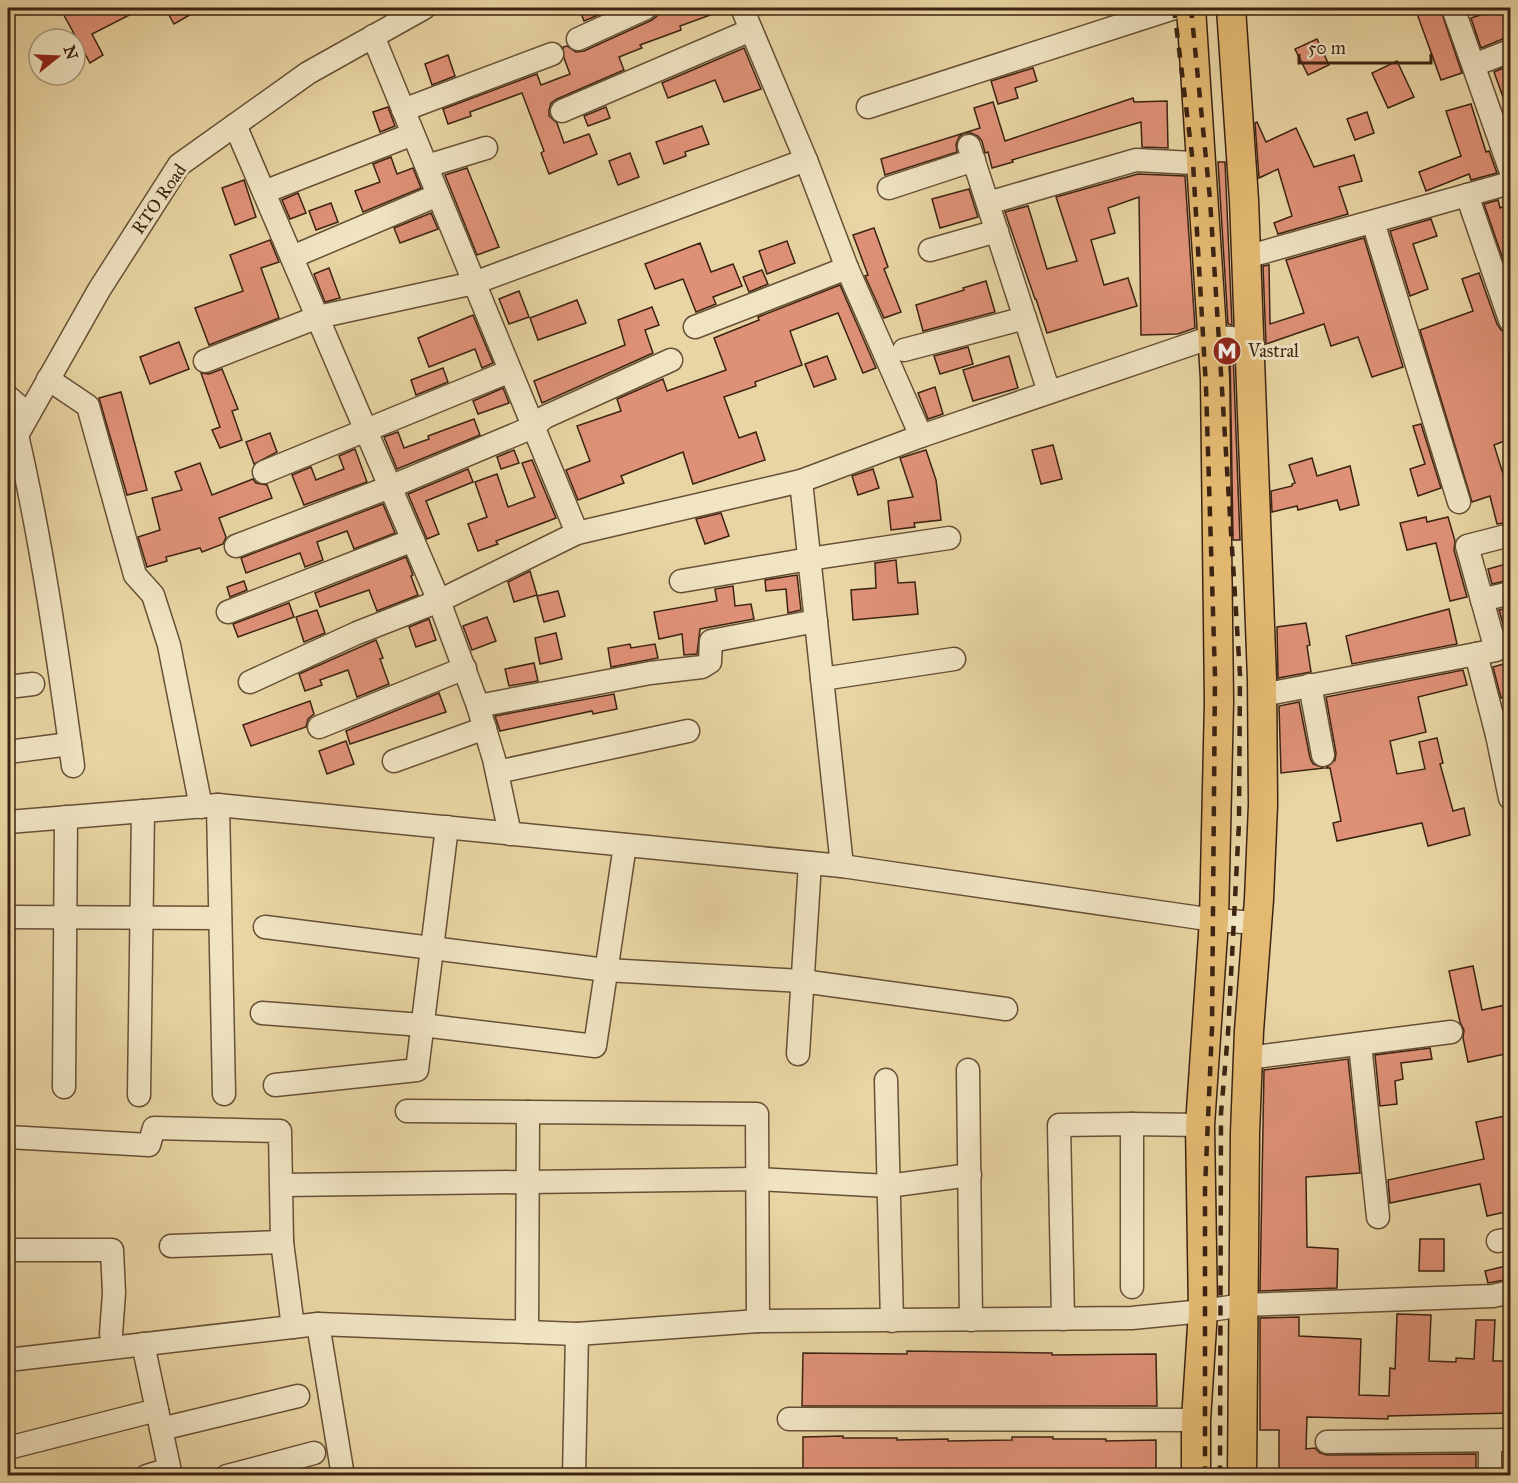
<svg xmlns="http://www.w3.org/2000/svg" width="1518" height="1483" font-family="'IM FELL Great Primer',serif">
  <rect width="100%" height="100%" fill="#e8d5a3"/>
  <filter id="stains"><feTurbulence type="fractalNoise" baseFrequency=".00333" numOctaves="4"/><feColorMatrix values="0 0 0 0 .2 0 0 0 0 .09 0 0 0 0 .02 0 0 0 .5 -.17"/></filter>
  <radialGradient id="worn" r=".72"><stop offset=".6" stop-color="#630" stop-opacity="0"/><stop offset="1" stop-color="#630" stop-opacity=".3"/></radialGradient>
  <g fill="#df9177" stroke="#3c2312" stroke-width="1.5">
    <polygon points="60,8 143,8 92,34 103,55 90,63"/>
    <polygon points="165,8 202,8 174,24"/>
    <polygon points="579,8 615,8 584,21"/>
    <polygon points="666,8 727,8 727,9 680,26 681,30 640,45 642,48 619,57 624,70 557,99 551,103 549,110 549,116 557,123 564,143 589,134 597,154 549,174 541,153 544,151 522,93 470,112 471,116 448,124 443,109 537,74 541,85 570,74 564,58 563,47 567,46 576,52 584,51 652,20 657,16 659,10"/>
    <polygon points="1415,8 1440,8 1462,73 1441,80"/>
    <polygon points="1510,8 1510,36 1481,48 1471,18 1496,10 1497,12"/>
    <polygon points="1317,39 1329,65 1308,75 1295,49"/>
    <polygon points="744,48 761,89 724,102 715,80 668,98 662,83"/>
    <polygon points="448,55 455,76 432,85 425,64"/>
    <polygon points="1397,61 1414,97 1388,108 1372,73"/>
    <polygon points="1510,65 1510,111 1508,111 1494,72"/>
    <polygon points="1033,68 1037,81 1015,88 1018,98 998,104 991,81"/>
    <polygon points="1133,98 1134,102 1167,101 1168,148 1142,147 1141,122 1012,160 1013,162 992,168 988,152 985,153 982,141 978,136 971,133 964,133 959,137 956,144 957,152 885,175 881,159 980,128 974,108 993,102 1005,141"/>
    <polygon points="1471,104 1486,152 1489,151 1497,173 1471,180 1469,174 1426,191 1419,172 1461,156 1446,111"/>
    <polygon points="388,107 395,126 380,132 373,112"/>
    <polygon points="606,107 610,118 588,126 584,116"/>
    <polygon points="1367,112 1374,133 1355,140 1347,119"/>
    <polygon points="1257,122 1266,142 1296,128 1314,167 1354,155 1362,181 1339,187 1348,214 1278,234 1274,223 1292,216 1278,169 1259,178 1255,123"/>
    <polygon points="702,126 709,144 685,152 686,156 664,164 656,142"/>
    <polygon points="630,153 639,177 618,185 609,161"/>
    <polygon points="391,157 397,174 413,168 421,188 363,212 355,191 380,182 373,164"/>
    <polygon points="1218,162 1225,162 1232,325 1228,324"/>
    <polygon points="467,168 499,247 477,255 445,175"/>
    <polygon points="1138,174 1185,176 1195,328 1178,334 1141,335 1139,197 1108,208 1115,233 1091,240 1104,285 1128,278 1137,306 1047,333 1036,299 1035,299 1005,212 1028,206 1047,269 1077,261 1056,197"/>
    <polygon points="244,180 256,217 235,225 222,188"/>
    <polygon points="969,189 978,217 940,228 932,199"/>
    <polygon points="298,193 306,213 290,219 282,200"/>
    <polygon points="1498,200 1500,208 1507,205 1510,215 1510,280 1484,204"/>
    <polygon points="331,203 338,222 316,230 309,211"/>
    <polygon points="431,213 438,229 400,243 394,228"/>
    <polygon points="1431,219 1437,236 1413,244 1428,289 1410,296 1390,231"/>
    <polygon points="874,228 888,267 884,269 901,312 884,318 865,276 868,275 853,235"/>
    <polygon points="1364,238 1403,367 1372,377 1358,337 1331,346 1324,324 1266,344 1263,266 1269,265 1270,324 1304,313 1286,260"/>
    <polygon points="270,240 279,262 261,268 279,318 209,345 195,308 243,291 230,255"/>
    <polygon points="787,241 795,263 767,274 759,251"/>
    <polygon points="700,243 711,272 733,264 742,286 713,297 716,304 696,312 683,279 655,289 645,264"/>
    <polygon points="329,268 340,298 325,302 314,274"/>
    <polygon points="762,270 768,284 749,292 743,277"/>
    <polygon points="1479,273 1497,324 1501,330 1507,333 1510,343 1510,439 1494,445 1510,496 1510,522 1497,524 1490,496 1472,502 1420,330 1473,311 1462,279"/>
    <polygon points="986,281 995,312 923,331 916,305 964,290 963,288"/>
    <polygon points="840,285 876,368 863,373 838,313 790,331 802,365 755,382 756,386 724,397 739,438 756,432 765,460 693,484 683,452 621,476 624,483 578,500 566,470 590,461 577,426 621,411 617,399 663,379 667,391 726,370 714,338 759,320 758,317"/>
    <polygon points="519,291 529,317 509,324 499,299"/>
    <polygon points="577,300 586,323 538,340 530,318"/>
    <polygon points="652,307 659,325 645,330 653,353 542,403 534,381 625,345 618,320"/>
    <polygon points="473,315 493,363 482,368 475,349 429,367 418,338"/>
    <polygon points="179,342 189,369 150,384 140,357"/>
    <polygon points="968,347 973,364 940,374 934,356"/>
    <polygon points="1230,351 1233,352 1240,540 1233,540"/>
    <polygon points="827,356 836,379 814,387 805,364"/>
    <polygon points="1009,356 1018,388 973,401 963,370"/>
    <polygon points="443,368 448,382 416,395 411,380"/>
    <polygon points="222,369 238,409 232,411 242,440 220,448 212,430 220,427 201,373 209,374"/>
    <polygon points="935,387 943,414 928,419 918,393"/>
    <polygon points="503,388 509,403 478,414 473,401"/>
    <polygon points="121,392 147,490 127,495 99,398"/>
    <polygon points="474,419 480,435 397,469 384,437 398,432 404,448 429,439 428,436"/>
    <polygon points="1421,424 1441,488 1418,496 1410,469 1425,464 1413,426"/>
    <polygon points="270,433 277,452 254,464 246,442"/>
    <polygon points="1053,445 1062,479 1041,484 1032,450"/>
    <polygon points="355,449 367,482 304,505 292,475 311,467 316,480 344,469 339,456"/>
    <polygon points="514,450 519,463 501,469 497,457"/>
    <polygon points="926,450 936,480 941,520 914,523 915,527 891,530 888,501 913,497 900,458"/>
    <polygon points="1312,458 1317,476 1350,466 1359,505 1340,510 1337,500 1298,510 1297,506 1272,512 1271,491 1292,486 1292,484 1295,483 1289,465"/>
    <polygon points="532,460 556,518 496,541 498,544 478,551 468,524 487,517 475,482 497,474 508,507 535,497 522,463"/>
    <polygon points="200,463 212,495 253,479 256,483 267,485 272,498 219,518 226,537 223,544 202,552 200,548 166,557 167,561 147,567 138,537 160,530 152,498 182,490 175,472"/>
    <polygon points="468,469 473,482 426,501 439,534 427,539 408,494"/>
    <polygon points="873,469 879,488 858,495 852,476"/>
    <polygon points="383,504 395,533 354,549 347,531 317,542 323,560 305,567 300,553 246,573 241,558"/>
    <polygon points="721,513 729,536 705,544 696,519"/>
    <polygon points="1426,517 1427,522 1448,517 1455,541 1454,550 1467,597 1450,601 1436,543 1407,550 1400,523"/>
    <polygon points="406,557 413,575 411,576 418,595 377,611 369,590 320,607 315,593"/>
    <polygon points="896,560 898,583 915,582 918,614 853,620 851,590 876,588 875,563"/>
    <polygon points="1510,563 1510,580 1492,584 1488,569"/>
    <polygon points="530,571 537,595 514,602 508,582"/>
    <polygon points="797,575 801,610 788,613 786,589 766,591 765,580"/>
    <polygon points="244,581 247,590 230,597 227,587"/>
    <polygon points="733,586 735,606 751,604 754,619 700,629 697,654 684,655 682,634 659,639 654,612 717,601 715,589"/>
    <polygon points="558,591 565,616 544,622 537,596"/>
    <polygon points="289,603 294,617 238,637 233,624"/>
    <polygon points="1510,607 1510,630 1505,631 1499,610"/>
    <polygon points="1449,609 1457,644 1352,664 1346,636"/>
    <polygon points="317,610 325,633 304,642 296,617"/>
    <polygon points="487,617 496,641 472,650 463,626"/>
    <polygon points="429,619 436,640 416,647 409,627"/>
    <polygon points="1306,623 1310,645 1307,646 1311,672 1278,678 1277,627"/>
    <polygon points="556,633 562,659 540,664 535,638"/>
    <polygon points="376,640 383,658 380,659 389,684 357,697 348,670 320,680 322,685 305,691 299,674"/>
    <polygon points="630,644 631,648 655,644 658,658 611,667 608,648"/>
    <polygon points="1510,662 1510,695 1501,698 1493,667"/>
    <polygon points="534,663 538,681 509,686 505,669"/>
    <polygon points="1463,670 1467,685 1418,697 1426,732 1390,741 1397,774 1425,769 1419,742 1437,738 1443,763 1440,764 1453,811 1464,808 1470,835 1428,846 1422,823 1337,841 1333,823 1341,821 1330,768 1326,768 1335,760 1336,753 1326,697"/>
    <polygon points="439,693 446,712 350,744 346,731"/>
    <polygon points="614,694 617,709 593,714 592,711 500,731 495,716"/>
    <polygon points="310,701 314,714 308,719 306,727 251,746 243,725"/>
    <polygon points="1299,702 1310,758 1313,764 1324,768 1281,773 1279,706"/>
    <polygon points="346,741 354,764 327,774 319,751"/>
    <polygon points="1473,966 1482,1010 1510,1004 1510,1053 1468,1062 1463,1038 1464,1030 1460,1022 1449,971"/>
    <polygon points="1430,1048 1432,1059 1401,1063 1403,1079 1395,1081 1397,1104 1380,1106 1375,1055"/>
    <polygon points="1348,1059 1360,1173 1306,1177 1307,1247 1338,1249 1337,1288 1260,1291 1264,1070"/>
    <polygon points="1510,1115 1510,1211 1487,1216 1480,1184 1390,1203 1388,1180 1484,1159 1476,1122"/>
    <polygon points="1420,1239 1444,1239 1444,1271 1419,1271"/>
    <polygon points="1510,1265 1510,1279 1488,1283 1485,1271"/>
    <polygon points="1397,1314 1431,1315 1429,1361 1456,1362 1456,1358 1474,1359 1476,1320 1495,1320 1493,1361 1507,1361 1507,1388 1510,1388 1510,1413 1388,1416 1388,1419 1307,1417 1306,1449 1315,1448 1320,1453 1327,1455 1476,1454 1476,1476 1279,1475 1279,1430 1260,1430 1260,1318 1299,1317 1299,1336 1361,1339 1359,1395 1389,1396 1390,1368 1395,1369"/>
    <polygon points="907,1351 1052,1353 1052,1355 1156,1354 1157,1406 802,1406 803,1353 907,1354"/>
    <polygon points="843,1436 843,1438 897,1438 897,1440 948,1439 948,1441 1012,1440 1012,1437 1053,1437 1053,1439 1106,1439 1106,1441 1156,1440 1156,1476 803,1476 803,1437"/>
  </g>
  <g fill="none" stroke-linecap="round" stroke-linejoin="round">
    <g stroke="#675036" stroke-width="25">
      <g id="minor">
        <polyline points="742,8 806,160 847,268 921,436"/>
        <polyline points="1453,8 1510,169"/>
        <polyline points="373,36 577,533"/>
        <polyline points="578,39 646,8"/>
        <polyline points="1474,65 1510,51"/>
        <polyline points="868,107 1174,8"/>
        <polyline points="403,110 552,54"/>
        <polyline points="562,111 751,30"/>
        <polyline points="235,125 439,601 478,706 494,759 510,834"/>
        <polyline points="969,146 1049,392"/>
        <polyline points="427,166 486,148"/>
        <polyline points="889,188 974,160"/>
        <polyline points="264,192 413,134"/>
        <polyline points="1467,195 1510,320"/>
        <polyline points="988,203 1136,160 1193,163"/>
        <polyline points="1373,222 1459,502"/>
        <polyline points="930,250 997,231"/>
        <polyline points="292,257 438,195"/>
        <polyline points="1246,257 1510,183"/>
        <polyline points="695,327 847,268"/>
        <polyline points="904,350 1025,318"/>
        <polyline points="205,361 318,317 474,283 806,160"/>
        <polyline points="48,379 88,406 135,575 153,595 169,645 201,807"/>
        <polyline points="8,397 28,414"/>
        <path d="M 17,435 C 42,543 58,656 73,766"/>
        <polyline points="8,451 99,290 179,165 308,73 424,8"/>
        <polyline points="264,472 510,371"/>
        <polyline points="801,481 842,866"/>
        <polyline points="236,546 390,487 533,427 545,417 671,360"/>
        <polyline points="681,581 809,559 949,538"/>
        <polyline points="1482,600 1510,593"/>
        <polyline points="228,612 413,540"/>
        <polyline points="1476,654 1496,650 1467,546 1510,535"/>
        <polyline points="822,679 954,659"/>
        <polyline points="250,682 357,633 439,601 577,533 801,481 921,436 1212,337 1249,339"/>
        <polyline points="1310,685 1323,755"/>
        <polyline points="8,687 33,684"/>
        <polyline points="1262,695 1476,654 1497,735 1510,732"/>
        <polyline points="478,706 650,673 702,667 710,662 711,641 816,621"/>
        <polyline points="319,727 465,668"/>
        <polyline points="1497,735 1510,798"/>
        <polyline points="8,752 70,744"/>
        <polyline points="394,761 485,728"/>
        <polyline points="497,772 688,731"/>
        <polyline points="218,805 224,1094"/>
        <polyline points="8,822 218,805 842,866 1214,920 1257,923"/>
        <polyline points="8,917 220,918"/>
        <polyline points="265,927 606,970 802,981 1006,1009"/>
        <polyline points="262,1013 422,1025 595,1046 625,845"/>
        <polyline points="1360,1044 1378,1217"/>
        <polyline points="798,1054 810,863"/>
        <polyline points="1248,1058 1451,1032"/>
        <polyline points="968,1070 971,1320"/>
        <polyline points="886,1080 892,1321"/>
        <polyline points="275,1085 417,1070 447,827"/>
        <polyline points="64,1087 66,817"/>
        <polyline points="139,1095 143,811"/>
        <polyline points="407,1111 528,1112"/>
        <polyline points="8,1137 149,1145 154,1128 280,1131 282,1242 293,1327"/>
        <polyline points="282,1185 757,1179 888,1186 970,1175"/>
        <polyline points="1498,1241 1510,1239"/>
        <polyline points="171,1246 282,1242"/>
        <polyline points="8,1250 112,1250 114,1293 111,1334"/>
        <polyline points="1132,1287 1132,1124"/>
        <polyline points="1063,1319 1059,1125 1132,1124 1200,1125"/>
        <polyline points="318,1324 343,1476"/>
        <polyline points="527,1332 528,1112 757,1114 758,1321"/>
        <polyline points="143,1344 171,1476"/>
        <polyline points="8,1360 318,1324 577,1334 758,1321 1132,1318 1203,1311 1244,1305 1493,1296 1510,1292"/>
        <polyline points="789,1419 1196,1420"/>
        <polyline points="161,1429 298,1396"/>
        <polyline points="1490,1441 1490,1476"/>
        <polyline points="1327,1442 1510,1440"/>
        <polyline points="8,1448 157,1410"/>
        <polyline points="147,1476 169,1469"/>
        <polyline points="227,1476 314,1453"/>
        <polyline points="574,1476 577,1334"/>
      </g>
    </g>
    <g stroke="#3c2312" stroke-width="31">
      <g id="major">
        <polyline points="1191,8 1215,378 1219,702 1214,920 1200,1125 1203,1311 1196,1420 1196,1476"/>
        <polyline points="1231,8 1244,200 1262,679 1263,805 1259,899 1249,1031 1245,1133 1242,1476"/>
      </g>
    </g>
    <use href="#minor" stroke="#f0e4c3" stroke-width="22"/>
    <use href="#major" stroke="#e4ba72" stroke-width="28"/>
    <g stroke="#3c2312" stroke-width="4.5" stroke-dasharray="10 10" stroke-linecap="butt">
      <polyline points="1174,8 1193,163 1206,387 1215,676 1212,1028 1205,1188 1205,1476"/>
      <polyline points="1191,8 1210,199 1240,675 1239,823 1228,1033 1221,1113 1220,1476"/>
    </g>
  </g>
  <defs>
    <g id="metro-disc" transform="scale(1.5)"><circle r="9.5" fill="#8f2418" stroke="#f0e4c3"/><path d="M-5.5 5V-5H-3L0 0L3-5H5.5V5H3V-.5L0 4L-3-.5V5Z" fill="#fff"/></g>
  </defs>
  <g fill-rule="evenodd">
    <use href="#metro-disc" x="1227" y="351"/>
  </g>
  <g text-anchor="middle" stroke-width="6" stroke-linejoin="round" paint-order="stroke">
    <g font-size="18" fill="#3c2312" stroke="#f0e4c3">
      <text transform="translate(159 199) rotate(-55)" y="6">RTO Road</text>
    </g>
    <g font-size="18" fill="#3c2312" stroke="#f0e4c3" text-anchor="start">
      <text x="1248" y="357">Vastral</text>
    </g>
  </g>
  <rect width="1518" height="1483" fill="none" stroke="#e8d5a3" stroke-width="30"/>
  <rect x="9" y="9" width="1500" height="1465" fill="none" stroke="#3c2312" stroke-width="3"/>
  <rect x="15" y="15" width="1488" height="1453" fill="none" stroke="#3c2312" stroke-width="1.5"/>
  <g transform="translate(57 57) rotate(72)"><circle r="28" fill="#f0e4c3" stroke="#a8977c" stroke-width="1.5"/>
  <path d="M0-4.5L10 22L0 15L-10 22Z" fill="#8f2418"/>
  <text y="-9" font-size="16" font-weight="bold" text-anchor="middle" fill="#3c2312">N</text>
  </g>
  <path d="M1299 54v9h132v-9" fill="none" stroke="#3c2312" stroke-width="3"/>
  <text x="1308" y="54" font-size="18" fill="#3c2312" stroke="#f0e4c3" stroke-width="4.5" paint-order="stroke">50 m</text>
  <rect width="100%" height="100%" filter="url(#stains)"/>
  <rect width="100%" height="100%" fill="url(#worn)"/>
</svg>
